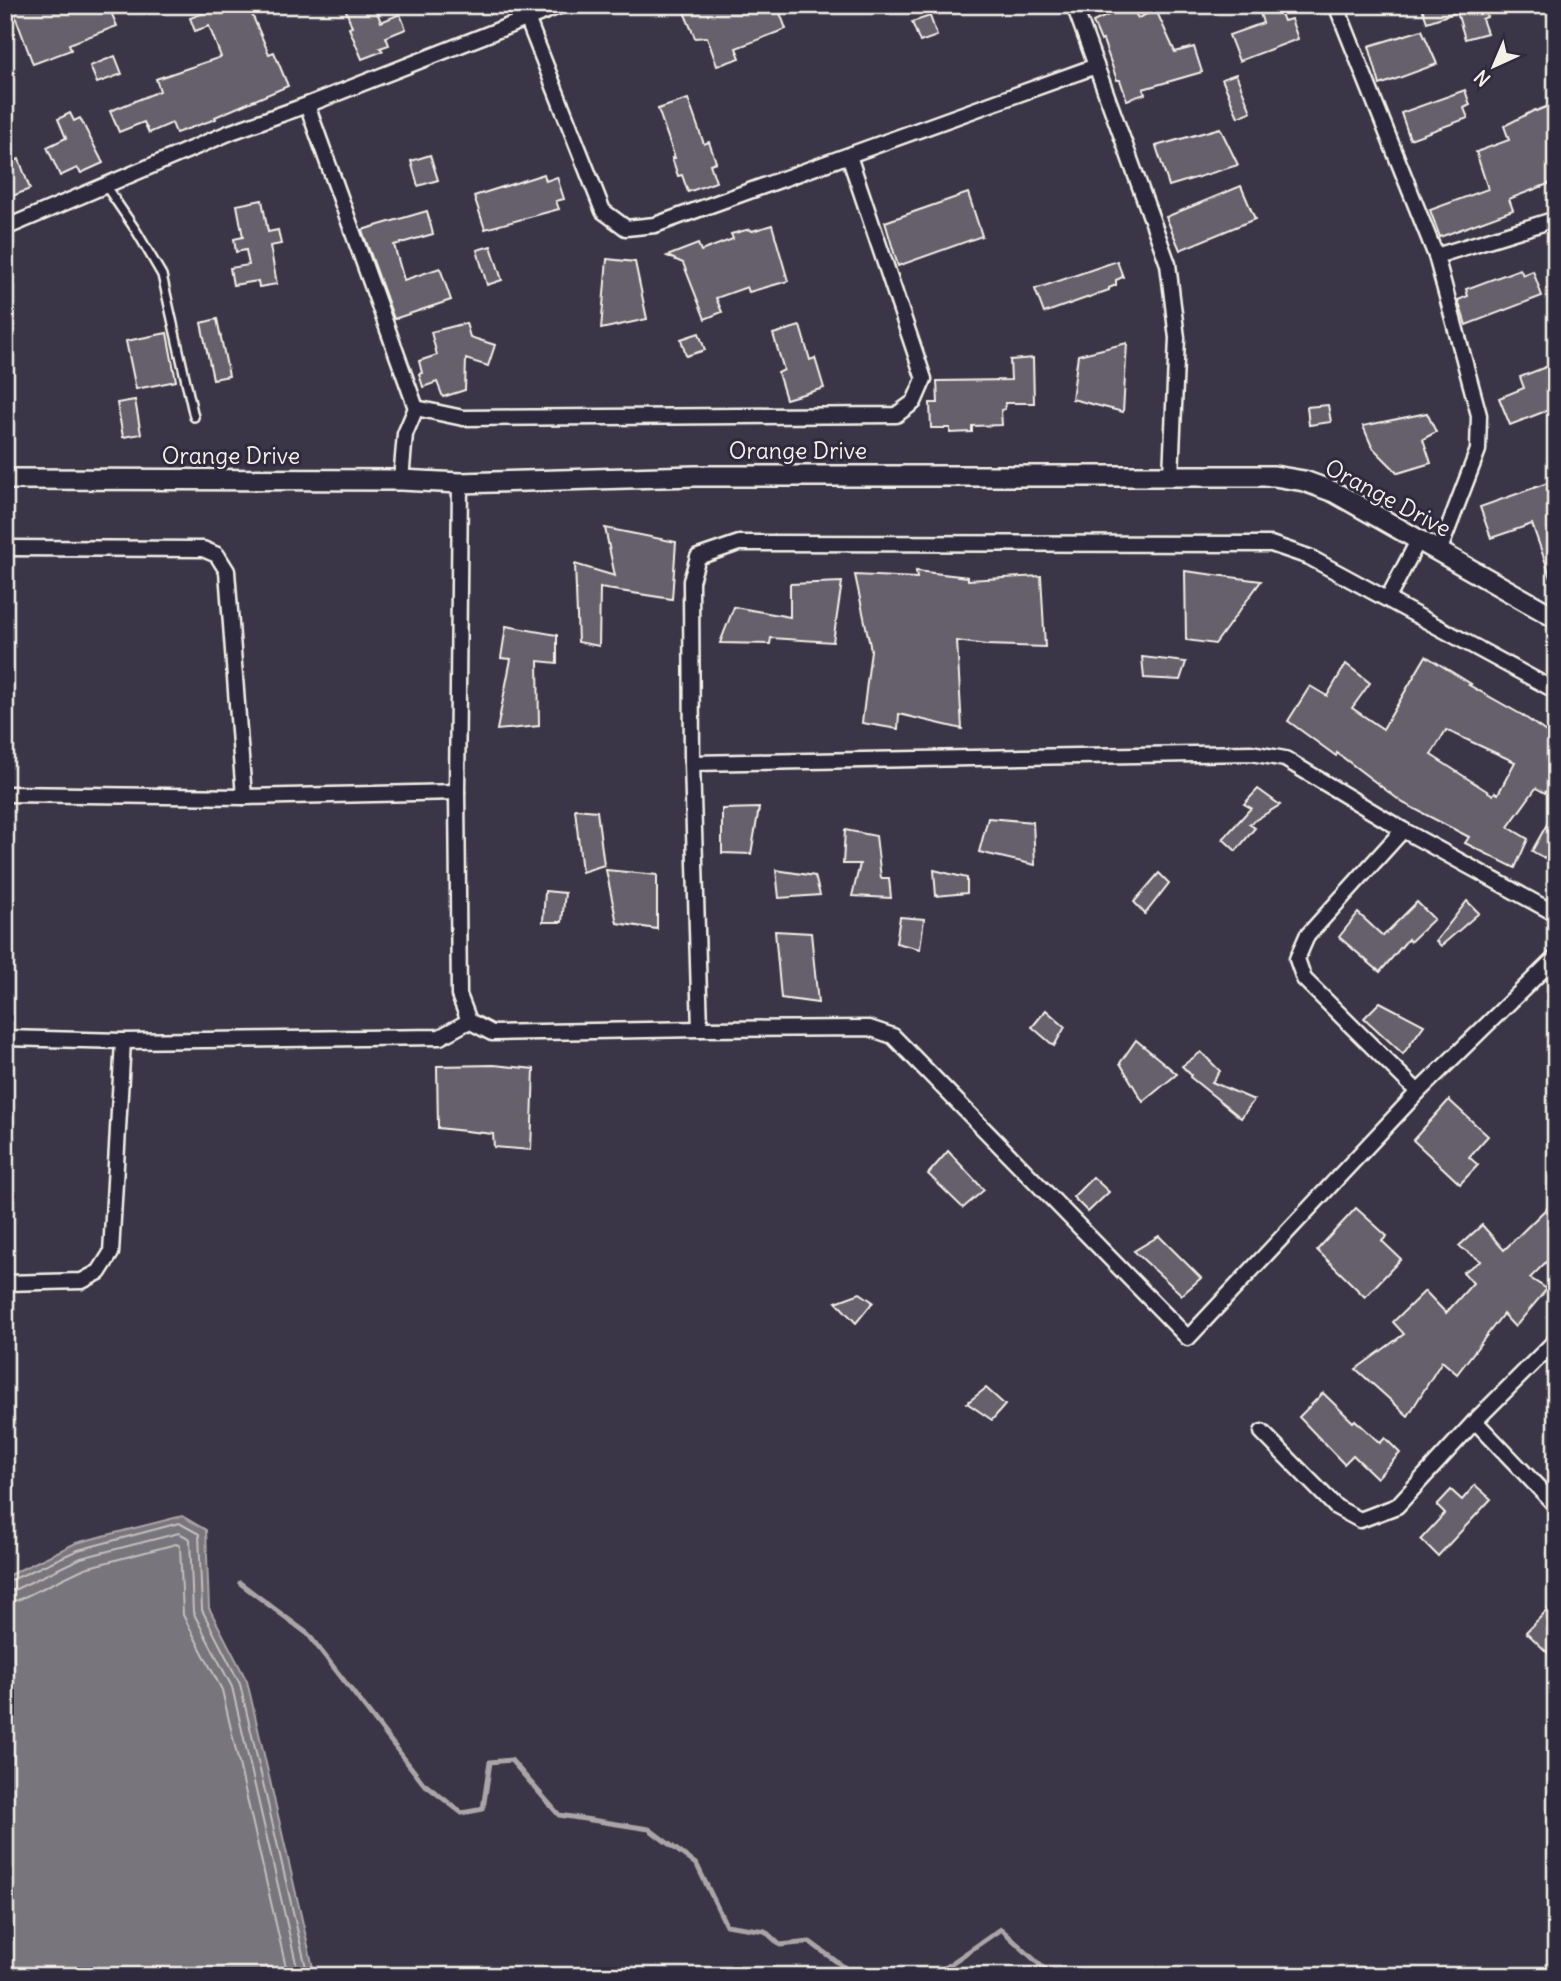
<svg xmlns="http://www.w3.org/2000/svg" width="1561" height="1981" font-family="Delius,sans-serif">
  <rect width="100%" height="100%" fill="#3b3647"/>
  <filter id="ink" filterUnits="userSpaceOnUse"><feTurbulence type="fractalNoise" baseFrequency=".0143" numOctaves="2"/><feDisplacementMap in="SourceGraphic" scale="14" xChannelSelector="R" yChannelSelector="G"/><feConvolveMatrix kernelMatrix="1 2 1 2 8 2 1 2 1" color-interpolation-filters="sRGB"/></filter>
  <g filter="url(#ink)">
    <polygon fill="#78747b" stroke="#aaa6a7" stroke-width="2" points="182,1516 206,1530 209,1608 247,1681 315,1976 5,1976 5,1577 76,1543"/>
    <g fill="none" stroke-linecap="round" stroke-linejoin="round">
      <g stroke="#c2bfbc" stroke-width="2">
        <polyline points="5,1583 78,1550 179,1523 199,1534 202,1610 240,1684 308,1976"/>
        <polyline points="5,1592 14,1590 81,1558 179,1533 190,1539 193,1612 232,1687 299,1976"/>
        <polyline points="5,1602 18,1600 85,1568 176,1544 180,1546 183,1615 222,1690 288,1976"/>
      </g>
      <g stroke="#aaa6a7" stroke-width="5">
        <polyline points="240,1583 308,1634 423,1783 462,1813 483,1809 490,1762 511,1760 559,1815 649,1829 697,1865 726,1925 765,1931 780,1945 810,1942 852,1973 865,1976"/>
        <polyline points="933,1976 1001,1929 1052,1976"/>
      </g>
    </g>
    <g fill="#65616c" stroke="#f4f1e8" stroke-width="2" fill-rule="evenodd">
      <polygon points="11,5 108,5 117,26 69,44 71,50 33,64"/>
      <polygon points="225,5 248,5 269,54 274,52 288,86 215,117 216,119 176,133 172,123 149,133 144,122 119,132 110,111 160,91 156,79 221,57 209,26 195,31 190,18"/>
      <polygon points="344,5 374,5 381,22 400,14 406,29 386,37 389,45 380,48 383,51 362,59 349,28 352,27"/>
      <polygon points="681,5 777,5 786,29 736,48 740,58 717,66 707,37 695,38"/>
      <polygon points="1130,5 1138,18 1156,10 1175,52 1194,47 1202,72 1143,89 1145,94 1127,100 1120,80 1117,80 1103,40 1101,41 1093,22"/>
      <polygon points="1421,5 1483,5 1487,17 1482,19 1487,33 1465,39 1457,12 1427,22"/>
      <polygon points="1278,6 1284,21 1291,19 1298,39 1239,61 1229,35 1263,23 1260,13"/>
      <polygon points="930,16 937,36 920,42 912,22"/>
      <polygon points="1422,30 1437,64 1380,85 1369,46"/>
      <polygon points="115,56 122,74 97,83 90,66"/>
      <polygon points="1236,74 1251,112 1238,117 1222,79"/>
      <polygon points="1465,90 1470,105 1464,108 1468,118 1410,139 1401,113"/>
      <polygon points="688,99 704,144 709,142 716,162 710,164 716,182 688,192 682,175 678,176 672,158 675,158 658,109"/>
      <polygon points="1556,103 1556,181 1509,199 1513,210 1440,237 1430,210 1488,189 1476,152 1509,140 1504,126 1535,110 1536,111"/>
      <polygon points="70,113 74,121 80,118 103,163 81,173 77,168 60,176 47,147 66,138 58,119"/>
      <polygon points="1220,128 1238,165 1169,186 1156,146"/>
      <polygon points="430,155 438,180 418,186 411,161"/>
      <polygon points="19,159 30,189 5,199 5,165"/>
      <polygon points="544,174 546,181 557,177 564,199 556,201 559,209 485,229 474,196"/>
      <polygon points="1241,186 1255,219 1180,250 1166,217"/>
      <polygon points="968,193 982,236 898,266 885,222"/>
      <polygon points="262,200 268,232 278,230 281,244 270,246 277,284 259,287 258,281 233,285 230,268 249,265 246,250 236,252 234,239 243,237 237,205"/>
      <polygon points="427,211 433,234 394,245 404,280 440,268 451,300 394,319 362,230"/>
      <polygon points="772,225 788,281 749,292 747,287 716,298 722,312 705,319 683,263 667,256 698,244 701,251 733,239 731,234 750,229 752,231"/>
      <polygon points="491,246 502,280 487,285 477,250"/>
      <polygon points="607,259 635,262 647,319 601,329"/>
      <polygon points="1117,261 1123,277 1116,280 1116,285 1109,288 1109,290 1044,313 1035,289"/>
      <polygon points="1520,269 1523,275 1533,271 1542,296 1466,325 1458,300 1468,296 1466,289"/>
      <polygon points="217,319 229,376 213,379 201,323"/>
      <polygon points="466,323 470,337 495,345 488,366 466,359 465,390 443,397 437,382 423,387 419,374 422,373 419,361 437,355 431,332"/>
      <polygon points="800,326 810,360 815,358 824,388 786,399 778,373 784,370 773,334"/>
      <polygon points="167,333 176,381 136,389 126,341"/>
      <polygon points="699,333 705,350 686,356 681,339"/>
      <polygon points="1127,343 1123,412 1072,399 1078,355"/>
      <polygon points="1033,358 1034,403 1005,403 1005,409 1001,410 1002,425 972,426 972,432 950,433 950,428 931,428 930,403 938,403 937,381 1011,380 1010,360"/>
      <polygon points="1556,363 1556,407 1510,425 1499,398 1524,388 1520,377"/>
      <polygon points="135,400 141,434 123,437 117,403"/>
      <polygon points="1328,405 1331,422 1309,425 1307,407"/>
      <polygon points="1427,413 1436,432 1423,439 1431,463 1398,473 1372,447 1363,426"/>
      <polygon points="1556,480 1556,585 1554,586 1532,524 1491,538 1480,507"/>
      <polygon points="605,528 676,542 672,599 600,588 599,646 578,642 575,564 615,576"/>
      <polygon points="916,571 968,577 968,580 1041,576 1045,647 986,645 957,641 962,729 899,714 898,729 862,723 871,650 855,575 917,578"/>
      <polygon points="1185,571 1261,581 1215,644 1186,640"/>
      <polygon points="842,582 833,642 771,638 770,644 720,643 734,607 790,617 790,584"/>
      <polygon points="506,626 557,635 557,663 538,661 539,726 497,730 511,659 501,658"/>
      <path d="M 1426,656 L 1471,684 L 1469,685 L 1522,715 L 1556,739 L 1556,778 L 1545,793 L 1536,788 L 1508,827 L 1528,839 L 1515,868 L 1465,843 L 1469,837 L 1403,803 L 1337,753 L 1336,756 L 1288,721 L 1310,686 L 1327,696 L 1346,664 L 1370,683 L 1352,708 L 1383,729 ZM 1446,730 L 1515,762 L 1498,794 L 1495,792 L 1493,795 L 1431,755 Z"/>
      <polygon points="1142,657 1186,662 1180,680 1144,678"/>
      <polygon points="1258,789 1280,805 1249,824 1255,828 1236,851 1223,839 1251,808 1244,804"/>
      <polygon points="759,808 751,854 722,853 722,809"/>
      <polygon points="1556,808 1556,865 1532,851"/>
      <polygon points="575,809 597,811 604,865 582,872"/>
      <polygon points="988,818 1033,822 1035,865 979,852"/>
      <polygon points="845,830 876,836 881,878 889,878 891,898 852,896 860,864 843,864"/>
      <polygon points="606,870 657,875 657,929 617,923"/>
      <polygon points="776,870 815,876 820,895 779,898"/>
      <polygon points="934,870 967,878 967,893 936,896"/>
      <polygon points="1159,873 1169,883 1145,914 1134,902"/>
      <polygon points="545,891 565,893 562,922 543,922"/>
      <polygon points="1467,901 1479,913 1441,946 1436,941"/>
      <polygon points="1417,902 1434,919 1410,942 1408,939 1380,972 1339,937 1358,913 1383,936"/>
      <polygon points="900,917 924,919 920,949 896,943"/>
      <polygon points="775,931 811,933 818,1003 781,998"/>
      <polygon points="1380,1002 1424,1025 1403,1054 1364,1018"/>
      <polygon points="1046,1010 1065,1027 1054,1046 1032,1027"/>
      <polygon points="1136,1040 1177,1074 1143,1102 1120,1063"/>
      <polygon points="1201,1052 1220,1071 1212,1082 1254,1100 1241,1118 1190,1077 1191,1075 1182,1066"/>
      <polygon points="494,1065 534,1069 531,1150 494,1147 493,1134 438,1128 437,1066"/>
      <polygon points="1449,1100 1488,1136 1469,1157 1478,1165 1460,1184 1413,1140"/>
      <polygon points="948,1151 984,1190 963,1208 928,1174"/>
      <polygon points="1093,1177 1109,1192 1088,1212 1073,1197"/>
      <polygon points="1549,1206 1556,1213 1556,1252 1530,1278 1547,1289 1515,1327 1503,1314 1457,1374 1442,1361 1408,1416 1356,1369 1404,1334 1393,1322 1425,1291 1446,1313 1473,1283 1463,1272 1481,1261 1459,1246 1482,1225 1504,1250"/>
      <polygon points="1356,1208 1387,1236 1382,1241 1401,1259 1365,1297 1317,1250"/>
      <polygon points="1159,1236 1201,1278 1182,1295 1134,1251"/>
      <polygon points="860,1293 873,1302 856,1323 836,1302"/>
      <polygon points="986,1388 1005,1405 992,1420 967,1403"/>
      <polygon points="1323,1393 1353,1422 1355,1420 1380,1443 1385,1438 1400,1453 1377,1478 1353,1455 1344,1464 1299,1417"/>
      <polygon points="1475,1485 1491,1499 1438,1556 1421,1539 1445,1513 1437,1505 1451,1490 1462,1500"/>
      <polygon points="1556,1601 1556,1661 1526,1632"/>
    </g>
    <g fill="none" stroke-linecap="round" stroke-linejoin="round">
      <g stroke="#f4f1e8" stroke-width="12">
        <polyline id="lane" points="105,185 137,232 162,275 194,417"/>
      </g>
      <g stroke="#f4f1e8" stroke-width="19">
        <g id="street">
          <polyline points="1074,5 1168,264 1177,338 1171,475"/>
          <polyline points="1336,5 1436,256 1479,415 1478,450 1439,552"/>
          <polyline points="527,18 603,211 626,228 655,225 1096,66"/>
          <polyline points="307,105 416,408 463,418 896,415 914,402 924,379 849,156"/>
          <polyline points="5,228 231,132 307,105 562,5"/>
          <polyline points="1436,256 1556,219"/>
          <polyline points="401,480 405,434 416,408"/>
          <polyline points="460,483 457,792 459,995 469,1021 492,1033 700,1029 869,1028 893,1036 1188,1338 1418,1092 1556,957"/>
          <polyline points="5,548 203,549 217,555 227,571 244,797"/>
          <polyline points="1388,598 1418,541"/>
          <polyline points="692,763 1251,753 1285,759 1403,830 1556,914"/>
          <polyline points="5,794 244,797 457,792"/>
          <polyline points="1403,830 1307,936 1297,959 1304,979 1418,1092"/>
          <polyline points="700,1029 692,763 691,581 698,557 739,543 1271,544 1309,557 1556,691"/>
          <polyline points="5,1038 123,1041 440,1037 469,1021"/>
          <polyline points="5,1283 82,1281 99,1272 111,1253 123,1041"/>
          <polyline points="1556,1340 1475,1421 1556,1506"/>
          <polyline points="1262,1432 1336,1507 1360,1520 1397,1506 1475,1421"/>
        </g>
      </g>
      <g stroke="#f4f1e8" stroke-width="24">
        <polyline id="secondary" points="5,479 401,480 460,483 695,476 1274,476 1304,481 1334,492 1556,618"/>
      </g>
      <use href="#lane" stroke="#2f2a3d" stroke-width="7"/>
      <use href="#street" stroke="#2f2a3d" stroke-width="14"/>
      <use href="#secondary" stroke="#2f2a3d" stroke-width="19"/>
    </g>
  </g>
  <g text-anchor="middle" stroke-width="6" stroke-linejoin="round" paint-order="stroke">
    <g font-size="23" fill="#f4f1e8" stroke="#2f2a3d">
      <text x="798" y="459">Orange Drive</text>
      <text x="231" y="464">Orange Drive</text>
      <text transform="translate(1388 498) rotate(28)" y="8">Orange Drive</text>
    </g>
  </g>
  <rect width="1561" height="1981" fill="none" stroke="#2f2a3d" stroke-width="28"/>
  <rect x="14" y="14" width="1533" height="1953" fill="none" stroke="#f4f1e8" stroke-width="2.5" filter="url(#ink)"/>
  <g transform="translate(1494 66) rotate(224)" stroke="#2f2a3d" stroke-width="5" paint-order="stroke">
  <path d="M0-5L12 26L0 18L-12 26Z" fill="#f4f1e8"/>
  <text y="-10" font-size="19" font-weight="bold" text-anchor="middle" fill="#f4f1e8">N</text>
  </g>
</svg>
